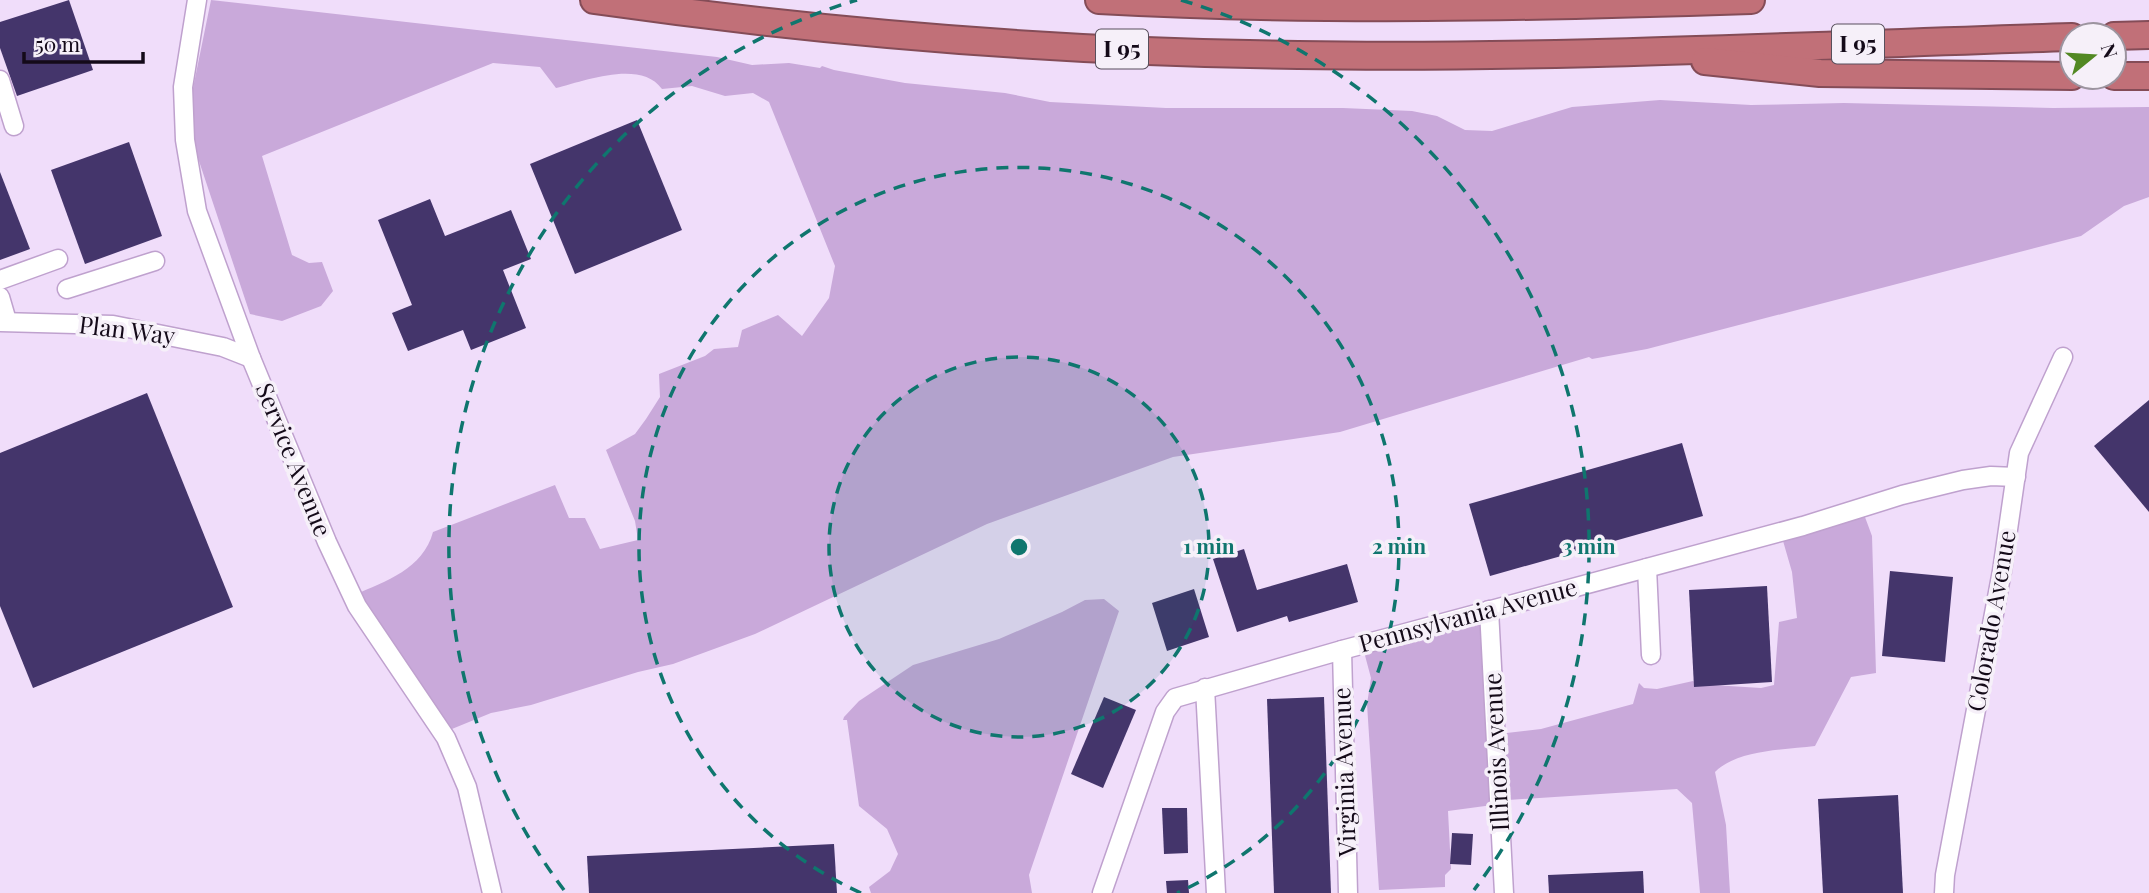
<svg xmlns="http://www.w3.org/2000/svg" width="2149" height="893" font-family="'Playfair Display',serif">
  <rect width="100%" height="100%" fill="#f0ddfa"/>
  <g fill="#c9a9da">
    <path d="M 211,0 L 717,57 L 752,65 L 789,63 L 820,68 L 822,66 L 834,70 L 905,83 L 1005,93 L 1050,102 L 1166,108 L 1343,108 L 1412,111 L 1437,116 L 1465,130 L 1492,131 L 1572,107 L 1660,100 L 1751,105 L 1844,103 L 2053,108 L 2149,107 L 2149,197 L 2124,206 L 2081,236 L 1647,349 L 1592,359 L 1589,357 L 1340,432 L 1173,457 L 987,524 L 755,634 L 673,664 L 638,672 L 531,705 L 491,713 L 447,731 L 354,595 C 386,581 423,569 433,532 L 555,485 L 569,518 L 585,518 L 600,549 L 638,540 L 635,521 L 606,450 L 635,434 L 646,419 L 660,397 L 659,374 L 705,356 L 714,349 L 738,347 L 742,330 L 778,315 L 802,336 L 829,298 L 835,266 L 769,102 L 753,93 L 725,96 L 692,86 L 662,89 C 641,59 584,81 556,88 L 540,67 L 493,63 L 262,156 L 292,255 L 309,263 L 322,262 L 333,291 L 321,306 L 282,321 L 250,314 L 191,137 L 192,93 Z"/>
    <path d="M 1862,509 L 1872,536 L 1876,673 L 1851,677 L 1815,746 C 1784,750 1738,749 1715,772 L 1726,825 L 1730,893 L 1700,893 L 1692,803 L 1677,789 L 1508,800 L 1500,804 L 1448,811 L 1451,869 L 1445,875 L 1445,887 L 1379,890 L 1367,704 L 1371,678 L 1363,648 L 1487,613 L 1498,734 L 1541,729 L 1633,704 L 1639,683 L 1644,688 L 1657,689 L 1693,681 L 1697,684 L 1761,688 L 1774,685 L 1779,622 L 1797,618 L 1792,572 L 1781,534 Z"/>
    <polygon points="1104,599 1119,611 1029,875 1032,893 871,893 869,887 890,871 898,854 887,829 859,806 847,720 843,720 844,717 859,701 913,665 999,639 1062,612 1085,600"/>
  </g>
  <g fill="#44356b">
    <polygon points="69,0 93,70 17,96 0,48 0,22"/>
    <polygon points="637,120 682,230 575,274 530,164"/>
    <polygon points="129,142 162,236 85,264 51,170"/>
    <polygon points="0,172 30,249 0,260"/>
    <polygon points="430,199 445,236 511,210 531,259 503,270 526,328 471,350 463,330 408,351 392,313 412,305 378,220"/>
    <polygon points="147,393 233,607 33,688 0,606 0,453"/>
    <polygon points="2149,400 2149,512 2094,446"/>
    <polygon points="1682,443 1703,516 1490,576 1469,504"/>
    <polygon points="1244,549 1257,590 1347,564 1358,602 1289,622 1287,616 1237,632 1213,559"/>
    <polygon points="1890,571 1953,577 1945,662 1882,656"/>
    <polygon points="1767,586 1772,682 1694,687 1689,590"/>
    <polygon points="1194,589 1209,637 1167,651 1152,603"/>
    <polygon points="1104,697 1136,710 1103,788 1071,774"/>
    <polygon points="1324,697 1331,893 1274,893 1267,699"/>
    <polygon points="1898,795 1903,893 1823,893 1818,799"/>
    <polygon points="1162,808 1187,808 1188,853 1164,854"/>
    <polygon points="1452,833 1473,834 1471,865 1450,864"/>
    <polygon points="834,844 837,893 589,893 587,856"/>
    <polygon points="1643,871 1644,893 1549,893 1548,875"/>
    <polygon points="1188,880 1189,893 1167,893 1166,881"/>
  </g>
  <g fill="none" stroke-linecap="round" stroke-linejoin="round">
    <g stroke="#bfa1ce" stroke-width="21">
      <g id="minor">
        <polyline points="197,0 183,87 185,140 197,211 251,358 327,542 357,606 446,738 467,787 492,893"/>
        <polyline points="0,80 14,126"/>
        <polyline points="0,280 58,259"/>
        <polyline points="67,289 155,261"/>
        <polyline points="0,297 7,321"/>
        <polyline points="0,322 113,325 223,347 251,358"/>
        <polyline points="1647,568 1651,655"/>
        <polyline points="1489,610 1504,893"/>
        <polyline points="1342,650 1348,893"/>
        <polyline points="1205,688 1216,893"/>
        <polyline points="1102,893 1165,712 1175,698 1342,650 1803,526 1902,495 1963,480 1991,476 2016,477"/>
        <polyline points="1944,893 1945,875 2002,571 2019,453 2063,357"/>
      </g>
    </g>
    <g stroke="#844c57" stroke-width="30">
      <g id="highway">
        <path d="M 594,0 C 826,33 1063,52 1298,55 C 1556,59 1814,45 2072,37"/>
        <path d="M 1099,0 C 1317,12 1534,7 1751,0"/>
        <polyline points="2114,36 2149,35"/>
        <polyline points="1705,61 1820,73 2072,76"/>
        <polyline points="2114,76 2149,76"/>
      </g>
    </g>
    <use href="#minor" stroke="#fff" stroke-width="18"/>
    <use href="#highway" stroke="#c17078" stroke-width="26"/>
  </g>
  <circle cx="1019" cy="547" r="190" fill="#0f766e" fill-opacity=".12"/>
  <g fill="none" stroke="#0f766e" stroke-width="3.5" stroke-dasharray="12 9">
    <circle cx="1019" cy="547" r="190"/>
    <path d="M861 893A380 380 0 1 1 1177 893"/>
    <path d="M564 890A570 570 0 0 1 857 0M1181 0A570 570 0 0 1 1474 890"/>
  </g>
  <g text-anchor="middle" stroke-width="7" stroke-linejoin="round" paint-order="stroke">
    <g fill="#f6f0f9" stroke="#584f5c" stroke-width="2">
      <rect x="1832" y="24.5" width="52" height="39" rx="5"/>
      <rect x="1096" y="29.5" width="52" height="39" rx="5"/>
    </g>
    <g font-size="23" font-weight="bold" fill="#140a19">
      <text x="1858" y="52">I 95</text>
      <text x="1122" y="57">I 95</text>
    </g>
    <g font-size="24" fill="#140a19" stroke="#f6f0f9">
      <text transform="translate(127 331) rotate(7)" y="8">Plan Way</text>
      <text transform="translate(293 460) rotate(68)" y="8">Service Avenue</text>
      <text transform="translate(1468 616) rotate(-15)" y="8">Pennsylvania Avenue</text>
      <text transform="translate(1992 621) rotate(-80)" y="8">Colorado Avenue</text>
      <text transform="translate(1497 752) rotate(-93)" y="8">Illinois Avenue</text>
      <text transform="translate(1345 772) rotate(-92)" y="8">Virginia Avenue</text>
    </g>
  </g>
  <circle cx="1019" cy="547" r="10" fill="#0f766e" stroke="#f6f0f9" stroke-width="3.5"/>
  <g font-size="21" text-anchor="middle" font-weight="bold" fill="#0f766e" stroke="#f6f0f9" stroke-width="7" stroke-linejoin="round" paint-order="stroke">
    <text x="1209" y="554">1 min</text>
    <text x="1399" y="554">2 min</text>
    <text x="1589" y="554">3 min</text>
  </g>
  <g transform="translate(2093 56) rotate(72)"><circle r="33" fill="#f6f0f9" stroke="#9c949f" stroke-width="2"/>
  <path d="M0-5L12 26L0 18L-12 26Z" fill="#528823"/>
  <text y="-10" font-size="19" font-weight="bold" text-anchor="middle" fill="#140a19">N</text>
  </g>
  <path d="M24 52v10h119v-10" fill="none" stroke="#140a19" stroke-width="3.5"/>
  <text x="35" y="52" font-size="21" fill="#140a19" stroke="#f6f0f9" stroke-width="5" paint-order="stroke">50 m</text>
</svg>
